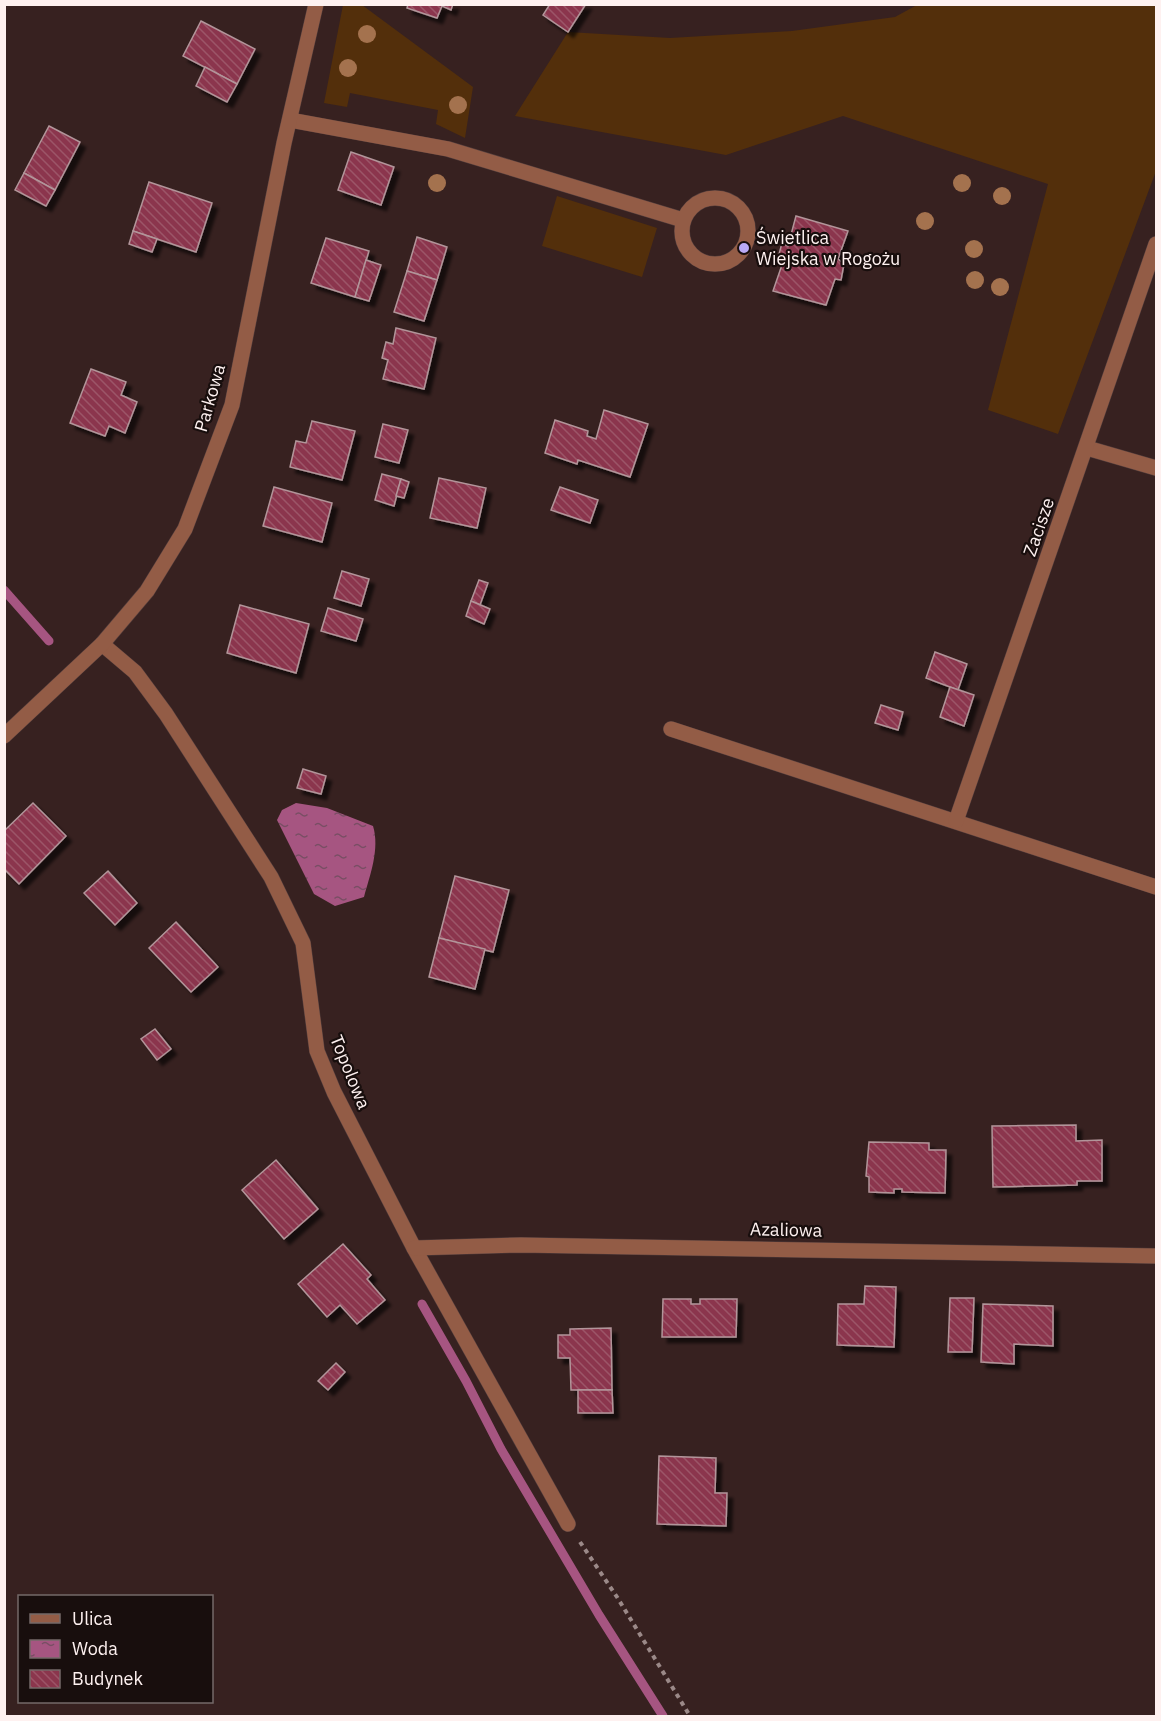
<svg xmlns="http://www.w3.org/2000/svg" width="1161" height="1721" font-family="'IBM Plex Sans',sans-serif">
  <defs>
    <pattern id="water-ripples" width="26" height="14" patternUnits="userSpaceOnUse" patternTransform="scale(1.5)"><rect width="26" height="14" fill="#a65581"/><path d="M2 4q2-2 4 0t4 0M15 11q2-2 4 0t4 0" fill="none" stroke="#794e64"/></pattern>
    <pattern id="building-back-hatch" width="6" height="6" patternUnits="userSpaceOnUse" patternTransform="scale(1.5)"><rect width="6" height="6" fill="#8b364d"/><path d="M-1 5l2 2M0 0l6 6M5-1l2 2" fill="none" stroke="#9c5467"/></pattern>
    <filter id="shadow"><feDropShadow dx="5.5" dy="5.5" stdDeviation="1.5" flood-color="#0009"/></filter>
  </defs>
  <rect width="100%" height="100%" fill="#372120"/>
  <g fill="#532f0b">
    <polygon points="343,5 362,5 473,87 465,138 436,124 438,110 350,93 347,107 324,103"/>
    <polygon points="917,5 1156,5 1156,171 1058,434 988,410 1048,184 843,116 726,155 515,116 568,32 670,38 792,31 895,17"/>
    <polygon points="557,196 657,228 642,277 542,246"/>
  </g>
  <path fill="url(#water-ripples)" d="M 296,803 L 327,808 L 373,826 C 380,849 370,875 364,897 L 335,906 L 314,894 L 277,820 L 282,810 Z"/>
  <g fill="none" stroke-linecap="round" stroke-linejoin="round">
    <g stroke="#a65581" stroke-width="9">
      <polyline points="4,590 49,641"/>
      <polyline points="422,1304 466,1381 501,1449 599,1615 663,1716"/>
    </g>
  </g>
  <g fill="url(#building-back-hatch)" stroke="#b2959a" stroke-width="1.5" filter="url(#shadow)">
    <polygon points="408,4 453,4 451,10 442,6 437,18 407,8"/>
    <polygon points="550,4 586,4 568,32 543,15"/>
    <polygon points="201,21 255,49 237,84 183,56"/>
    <polygon points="205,67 237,84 227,102 196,86"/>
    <polygon points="49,126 80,142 55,190 24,173"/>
    <polygon points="351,152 394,167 381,205 338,190"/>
    <polygon points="24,173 55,190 46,206 15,190"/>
    <polygon points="149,182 212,203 196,252 133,231"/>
    <polygon points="796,216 848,231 838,259 844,264 841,280 835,279 826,305 773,291 784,259 778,258 782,243 788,246"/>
    <polygon points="133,231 157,239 152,252 129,244"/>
    <polygon points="417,237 447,247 437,280 407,271"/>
    <polygon points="326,238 369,251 355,297 311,283"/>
    <polygon points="366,260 381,265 369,301 355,297"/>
    <polygon points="407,271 437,280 424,321 394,312"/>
    <polygon points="396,328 436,338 424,389 383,379 388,360 382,358 386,342 393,344"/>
    <polygon points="91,369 126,382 121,395 137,402 125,433 109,426 105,436 70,423"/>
    <polygon points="604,410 648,424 630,477 578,460 577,464 545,453 555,420 588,431 587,436 596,439"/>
    <polygon points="312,421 355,431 342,480 290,467 296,441 306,443"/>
    <polygon points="383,424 408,430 399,463 375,457"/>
    <polygon points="382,474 401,479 394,506 375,500"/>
    <polygon points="439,478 486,488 477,528 430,518"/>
    <polygon points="401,479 409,482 404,498 396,496"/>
    <polygon points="274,487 332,503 322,542 263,526"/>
    <polygon points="560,487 598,500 590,523 551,510"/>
    <polygon points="342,571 369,579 361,606 334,598"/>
    <polygon points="479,580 488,583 480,605 471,601"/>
    <polygon points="471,601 490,609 484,624 466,616"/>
    <polygon points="240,605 309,624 296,673 227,653"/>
    <polygon points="328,608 363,619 356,641 321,631"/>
    <polygon points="935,652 967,664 958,690 926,678"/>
    <polygon points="950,687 974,695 964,726 940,717"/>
    <polygon points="881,705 903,712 898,730 875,723"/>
    <polygon points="303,769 326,776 321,794 297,788"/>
    <polygon points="33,803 66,836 19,884 4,869 4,831"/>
    <polygon points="108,871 137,903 115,925 84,893"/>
    <polygon points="455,876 509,890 493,952 439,938"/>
    <polygon points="176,922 218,967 191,992 149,948"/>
    <polygon points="439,938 485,949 475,989 429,977"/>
    <polygon points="155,1029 171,1049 157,1060 141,1039"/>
    <polygon points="1076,1125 1076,1141 1102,1140 1102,1181 1077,1181 1077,1185 993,1187 992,1126"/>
    <polygon points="869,1142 929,1143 929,1150 946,1150 945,1193 902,1192 902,1189 894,1189 894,1193 869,1192 869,1177 866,1176"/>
    <polygon points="276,1160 318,1209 284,1239 242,1190"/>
    <polygon points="343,1244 371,1275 367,1279 385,1300 357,1324 340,1305 327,1317 298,1284"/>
    <polygon points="865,1286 896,1287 894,1347 837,1345 838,1304 864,1304"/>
    <polygon points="950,1298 974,1298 972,1352 948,1352"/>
    <polygon points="663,1299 691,1299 691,1304 700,1304 700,1299 737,1299 736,1337 662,1337"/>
    <polygon points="983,1304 1053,1306 1053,1346 1014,1344 1014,1364 981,1362"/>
    <polygon points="611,1328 612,1390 571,1390 570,1358 558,1358 558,1335 570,1335 570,1329"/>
    <polygon points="336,1363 345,1372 328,1390 318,1381"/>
    <polygon points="578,1390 612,1390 613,1413 578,1413"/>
    <polygon points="659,1456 716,1458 715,1493 727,1493 726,1526 657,1524"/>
  </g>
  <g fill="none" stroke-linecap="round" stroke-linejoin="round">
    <g stroke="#533e3d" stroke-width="16">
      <g id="minor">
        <polyline points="290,120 448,149 683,220"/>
        <circle cx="715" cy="231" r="33"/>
        <polyline points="1087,448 1156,468"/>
        <polyline points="102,644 135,672 166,714 271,877 303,943 317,1051 334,1092 414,1248 568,1524"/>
        <polyline points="671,729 1156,887"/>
        <polyline points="4,736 102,644 147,591 185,529 232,405 284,143 316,4"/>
        <polyline points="956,821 1156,244"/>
        <polyline points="414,1248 521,1245 1156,1256"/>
      </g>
    </g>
    <polyline stroke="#9b8988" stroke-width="4" stroke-dasharray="4.5 4.5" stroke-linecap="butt" points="580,1542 617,1597 690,1716"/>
    <use href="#minor" stroke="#935c46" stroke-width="15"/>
  </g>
  <g fill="#a4724e">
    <circle cx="367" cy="34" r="9"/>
    <circle cx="348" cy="68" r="9"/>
    <circle cx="458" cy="105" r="9"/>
    <circle cx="437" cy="183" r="9"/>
    <circle cx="962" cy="183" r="9"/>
    <circle cx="1002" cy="196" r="9"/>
    <circle cx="925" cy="221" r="9"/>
    <circle cx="974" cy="249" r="9"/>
    <circle cx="975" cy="280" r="9"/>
    <circle cx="1000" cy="287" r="9"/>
  </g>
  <circle fill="#baaaf6" stroke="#180e0d" stroke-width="2" cx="744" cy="248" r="6"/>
  <g text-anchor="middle" stroke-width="4.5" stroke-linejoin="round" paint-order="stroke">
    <g font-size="18" fill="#fef1f0" stroke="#180e0d" text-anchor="start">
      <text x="756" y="244">Świetlica<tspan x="756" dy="21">Wiejska w Rogożu</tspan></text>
    </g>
    <g font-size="18" fill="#fef1f0" stroke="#180e0d">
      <text transform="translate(210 398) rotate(-74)" y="6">Parkowa</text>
      <text transform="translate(1039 527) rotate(-71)" y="6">Zacisze</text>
      <text transform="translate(350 1072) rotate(68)" y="6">Topolowa</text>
      <text transform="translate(786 1230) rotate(1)" y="6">Azaliowa</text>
    </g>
  </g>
  <rect width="1161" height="1721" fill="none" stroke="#fef1f0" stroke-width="12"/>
  <rect x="18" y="1595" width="195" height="108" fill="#180e0d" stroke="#746968" stroke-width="1.5"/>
  <rect x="30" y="1614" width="30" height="9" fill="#935c46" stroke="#746968" stroke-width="1.5"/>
  <text x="72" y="1625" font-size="18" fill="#fef1f0">Ulica</text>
  <rect x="30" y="1640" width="30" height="18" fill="url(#water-ripples)" stroke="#746968" stroke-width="1.5"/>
  <text x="72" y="1655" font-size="18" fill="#fef1f0">Woda</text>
  <rect x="30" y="1670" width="30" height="18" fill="url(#building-back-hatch)" stroke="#746968" stroke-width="1.5"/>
  <text x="72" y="1685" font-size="18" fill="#fef1f0">Budynek</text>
</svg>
